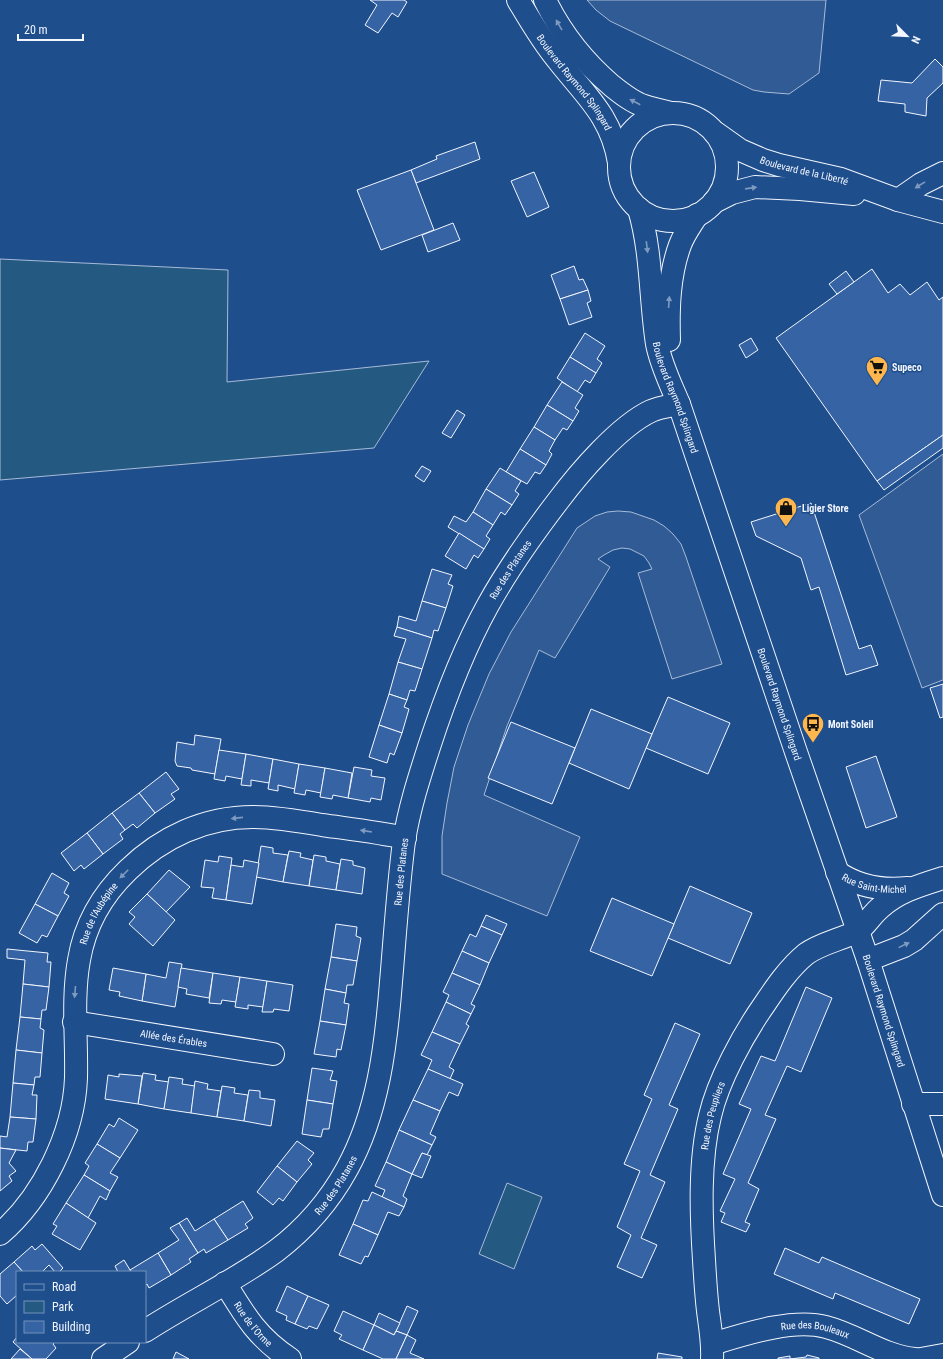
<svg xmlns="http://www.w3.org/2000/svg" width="943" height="1359" font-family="'Roboto Condensed',sans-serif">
  <rect width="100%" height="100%" fill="#1f4e8c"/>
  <g fill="#245a82" stroke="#a8bbd7">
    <polygon points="0,259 228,270 227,382 429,361 374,448 0,480"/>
    <polygon points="507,1183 542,1197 514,1269 479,1254"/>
  </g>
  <g fill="#305b95" stroke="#a8bbd7">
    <polygon points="587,0 826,0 819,73 789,94 764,92 753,90 610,21 596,10"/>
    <polygon points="943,454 943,680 922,688 859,515"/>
    <polygon points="618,511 631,512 654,520 664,526 673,534 681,544 686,557 722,664 672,679 638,573 652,569 649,563 644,556 630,549 622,548 613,550 604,555 598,559 610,567 555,658 539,650 507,726 484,795 580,837 547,916 442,874 442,836 447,803 454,767 468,725 489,674 511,632 577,528 595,516 607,512"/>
  </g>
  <g fill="#3563a3" stroke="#f2f6ff">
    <polygon points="370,0 404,0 407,2 398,17 392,13 378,33 365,25 377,5"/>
    <polygon points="935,59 943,67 943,83 927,98 926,116 905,112 905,104 878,101 881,80 912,83"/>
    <polygon points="475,142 480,159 416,183 411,170 437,159 436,156"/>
    <polygon points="411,170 434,230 381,250 357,190"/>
    <polygon points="534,172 549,207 527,217 511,181"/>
    <polygon points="453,223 460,240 428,252 422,235"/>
    <polygon points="574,266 579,280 583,279 588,290 560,299 551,275"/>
    <polygon points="872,269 888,293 900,284 910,295 927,282 939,300 943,297 943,435 877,481 776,338"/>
    <polygon points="846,271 854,282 837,294 829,284"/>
    <polygon points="588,290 591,301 587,303 592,317 569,325 560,299"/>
    <polygon points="585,333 605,346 597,359 602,363 596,373 570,357"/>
    <polygon points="751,338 758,350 746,358 739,345"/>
    <polygon points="570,357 596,373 590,383 585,380 577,392 557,378"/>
    <polygon points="562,382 583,395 575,408 579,411 573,421 547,405"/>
    <polygon points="547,405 573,421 567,430 563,428 555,440 534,427"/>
    <polygon points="457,410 465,415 451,438 442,433"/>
    <polygon points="534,427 555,440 549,451 552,454 546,465 520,449"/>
    <polygon points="943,435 943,448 884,490 877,481"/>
    <polygon points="520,449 546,465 540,474 535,472 527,484 506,472"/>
    <polygon points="422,466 431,471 424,482 415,476"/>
    <polygon points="500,468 521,481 515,491 519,494 512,505 486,489"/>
    <polygon points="486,489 512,505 505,515 501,512 493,525 473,512"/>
    <polygon points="811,503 859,649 871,645 878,665 846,675 819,587 811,590 801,558 756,536 751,522"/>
    <polygon points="473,512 493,525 486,536 490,539 484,549 448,527 454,516 466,522"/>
    <polygon points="459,533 484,549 478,558 474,555 466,569 445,556"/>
    <polygon points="432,569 452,575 448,584 453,586 446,608 422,601"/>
    <polygon points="422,601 446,608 438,631 434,630 432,638 397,627 399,616 416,621"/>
    <polygon points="397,627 432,638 422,669 398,662 406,639 394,636"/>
    <polygon points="398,662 422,669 415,691 410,690 407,700 389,694"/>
    <polygon points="943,684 943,717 940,718 930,688"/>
    <polygon points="389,694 407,700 404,707 409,709 402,733 379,725"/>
    <polygon points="668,697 730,723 708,774 646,748"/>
    <polygon points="591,709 652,734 629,789 569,763"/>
    <polygon points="511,722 575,748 552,804 488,778"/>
    <polygon points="379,725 402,733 394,755 390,753 387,763 369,757"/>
    <polygon points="195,735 221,739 215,774 192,770 191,768 177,766 175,761 177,742 194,745"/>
    <polygon points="219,750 246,754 242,779 226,776 225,781 214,779"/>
    <polygon points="246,754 273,759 269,783 251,780 251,786 241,785"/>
    <polygon points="876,756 897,817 866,828 846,767"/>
    <polygon points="273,759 299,764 295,789 278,785 278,791 268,789"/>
    <polygon points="299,764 325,768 321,793 306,790 305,795 294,793"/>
    <polygon points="354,767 372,770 371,776 385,778 381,800 371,798 370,802 348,798"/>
    <polygon points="325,768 352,773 348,798 333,795 332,799 320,797"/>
    <polygon points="166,772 179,789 171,794 175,799 155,813 139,793"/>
    <polygon points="139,793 155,813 137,828 133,824 125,830 112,813"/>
    <polygon points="112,813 125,830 120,834 123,839 103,854 87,833"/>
    <polygon points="87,833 103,854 84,869 81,865 74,871 61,853"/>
    <polygon points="261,846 273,848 273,853 288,855 283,882 256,877"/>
    <polygon points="289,851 301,853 300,857 313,860 309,886 283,882"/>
    <polygon points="314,855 326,857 326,861 340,864 336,890 309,886"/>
    <polygon points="219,856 232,858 226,900 212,898 214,888 201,887 205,860 218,862"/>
    <polygon points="341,859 353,861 353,865 365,868 362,894 336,890"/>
    <polygon points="244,860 259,863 252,904 226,900 231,865 243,867"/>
    <polygon points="169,870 190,887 166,912 147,894"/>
    <polygon points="52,873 69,883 64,893 69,896 58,916 35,904"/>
    <polygon points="690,886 752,913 730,964 668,938"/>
    <polygon points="147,894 175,920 153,946 129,924 135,917 129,912"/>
    <polygon points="612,898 674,924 652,976 590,951"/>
    <polygon points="35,904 58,916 47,937 42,935 37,943 19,933"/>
    <polygon points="486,915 507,924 502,935 481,926"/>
    <polygon points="336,924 357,927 356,936 361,938 357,961 331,957"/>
    <polygon points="481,926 502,935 489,963 462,951 470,934 476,937"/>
    <polygon points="7,949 48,953 47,962 51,962 49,987 23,984 25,960 7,958"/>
    <polygon points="462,951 489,963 480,985 452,973"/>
    <polygon points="331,957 357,961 353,985 347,985 346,993 325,989"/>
    <polygon points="169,962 182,964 175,1007 142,1001 146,974 166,978"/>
    <polygon points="113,968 146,974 142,1001 119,996 120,992 109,990"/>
    <polygon points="181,968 213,973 209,998 186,994 187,989 178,987"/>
    <polygon points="213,973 240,977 236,1002 222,1000 221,1004 209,1003"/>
    <polygon points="452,973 480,985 471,1004 475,1006 471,1014 446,1002 449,995 443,992"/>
    <polygon points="240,977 267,981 263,1007 248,1005 248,1009 235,1007"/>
    <polygon points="267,981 293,985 289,1011 274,1009 273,1012 262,1012"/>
    <polygon points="23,984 49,987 46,1010 42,1010 41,1019 20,1017"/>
    <polygon points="806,987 832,998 801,1072 787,1066 765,1115 776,1119 748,1183 759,1189 745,1222 750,1224 746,1232 721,1222 725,1213 720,1211 735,1179 723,1174 751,1109 739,1104 761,1056 775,1061"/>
    <polygon points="325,989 346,993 344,1003 349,1004 346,1025 320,1021"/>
    <polygon points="446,1002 471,1014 466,1024 469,1026 460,1044 432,1032"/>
    <polygon points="20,1017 41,1019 40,1028 44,1030 42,1053 16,1050"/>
    <polygon points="320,1021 346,1025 341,1050 337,1049 336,1057 314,1054"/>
    <polygon points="675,1023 700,1034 669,1105 678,1109 650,1175 665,1182 641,1238 657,1245 642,1278 617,1267 631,1235 617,1227 640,1171 624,1164 652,1099 644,1095"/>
    <polygon points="432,1032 460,1044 449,1067 454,1070 450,1079 428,1069 432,1060 421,1055"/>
    <polygon points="16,1050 42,1053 40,1077 35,1077 34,1085 13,1083"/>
    <polygon points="312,1068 333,1071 330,1080 337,1081 333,1104 307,1100"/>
    <polygon points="428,1069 463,1084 458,1096 449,1092 440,1111 413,1100"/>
    <polygon points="143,1073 156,1075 155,1080 169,1082 164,1109 138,1104"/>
    <polygon points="119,1074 142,1076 138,1104 105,1099 108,1075 119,1077"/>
    <polygon points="169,1077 183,1079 182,1084 195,1086 191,1113 164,1109"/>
    <polygon points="195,1081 208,1084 207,1089 221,1091 217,1117 191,1113"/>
    <polygon points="13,1083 34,1085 32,1095 37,1095 36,1119 10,1117"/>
    <polygon points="222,1086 235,1088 234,1093 248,1095 244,1121 217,1117"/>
    <polygon points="249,1090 260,1091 260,1098 275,1100 271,1126 244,1121"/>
    <polygon points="307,1100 333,1104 329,1129 323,1129 321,1137 302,1134"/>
    <polygon points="413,1100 440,1111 430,1134 436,1137 432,1145 399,1130"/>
    <polygon points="10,1117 36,1119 33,1142 28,1142 27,1151 0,1148 0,1136 7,1137"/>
    <polygon points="119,1118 138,1130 120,1158 97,1144 109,1124 114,1127"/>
    <polygon points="399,1130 432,1145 427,1155 422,1153 412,1174 386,1162"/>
    <polygon points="297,1141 314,1153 308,1160 312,1164 297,1182 277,1166"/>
    <polygon points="97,1144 120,1158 110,1173 118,1177 110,1191 84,1175 89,1166 85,1163"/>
    <polygon points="0,1148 16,1150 9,1163 16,1171 9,1176 12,1181 0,1191"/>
    <polygon points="422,1153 431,1156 422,1178 412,1174"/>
    <polygon points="386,1162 412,1174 403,1196 407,1199 404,1207 382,1197 385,1190 375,1186"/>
    <polygon points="277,1166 297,1182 283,1201 279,1198 273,1205 257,1192"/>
    <polygon points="84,1175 110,1191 106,1200 100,1196 88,1218 66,1203"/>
    <polygon points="372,1192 404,1207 399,1216 388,1212 378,1235 353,1224 363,1200 368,1201"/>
    <polygon points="243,1201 253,1218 245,1224 248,1228 228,1240 214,1219"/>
    <polygon points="66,1203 96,1223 80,1250 52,1234 57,1226 53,1224"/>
    <polygon points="187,1218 195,1231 214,1219 228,1240 206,1253 204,1249 198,1253 179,1223"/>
    <polygon points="179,1223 198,1253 189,1259 191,1262 171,1275 158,1253 179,1240 170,1228"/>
    <polygon points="353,1224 378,1235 368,1257 365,1256 361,1264 339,1255"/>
    <polygon points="42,1244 63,1268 59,1272 55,1272 49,1265 42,1272 23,1272 14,1262 32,1246 35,1250"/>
    <polygon points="785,1248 819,1263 822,1257 920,1299 909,1324 835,1293 833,1299 774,1274"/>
    <polygon points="158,1253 171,1275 149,1288 147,1284 145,1286 145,1272 131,1272 130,1270"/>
    <polygon points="124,1260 130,1270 131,1272 118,1272 115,1266"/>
    <polygon points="14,1262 23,1272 17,1272 17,1295 7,1304 0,1296 0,1274"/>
    <polygon points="287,1286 308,1296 295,1324 286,1320 287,1316 276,1311"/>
    <polygon points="308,1296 329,1305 317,1329 309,1326 307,1329 295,1324"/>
    <polygon points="407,1306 418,1311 407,1335 396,1331"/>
    <polygon points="343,1311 374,1325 363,1350 339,1339 342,1335 334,1331"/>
    <polygon points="379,1313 400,1323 394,1335 374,1325"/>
    <polygon points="374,1325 394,1335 396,1331 407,1335 396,1359 383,1359 363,1350"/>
    <polygon points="407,1335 416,1340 410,1353 424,1359 396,1359"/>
    <polygon points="17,1337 17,1342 55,1342 53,1344 56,1348 46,1359 32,1359 13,1342"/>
    <polygon points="20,1349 32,1359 11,1359"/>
    <polygon points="176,1352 189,1359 173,1359"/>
    <polygon points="658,1353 682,1357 682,1359 657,1359"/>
    <polygon points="807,1355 819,1358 819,1359 778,1359 778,1358 790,1356 790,1359 806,1357"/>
  </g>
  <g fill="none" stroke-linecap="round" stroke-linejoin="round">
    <g stroke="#f2f6ff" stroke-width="24">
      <g id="minor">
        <polyline points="898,200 921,184 943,173"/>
        <path id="s1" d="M 837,872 C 859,887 882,891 908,888"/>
        <polyline points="868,960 904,946 914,940 943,914"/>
        <path id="s2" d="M 74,1022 L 273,1054"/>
        <polyline points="913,1104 943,1104"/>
        <path id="s3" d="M 0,1234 C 42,1198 74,1134 76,1078 C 77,1039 72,999 79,960 C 85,924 102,895 128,870 C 162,837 205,817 253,817 C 276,817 299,821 322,825 C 350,829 377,832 405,838"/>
        <path id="s4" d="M 225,1283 C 245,1316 257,1337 290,1359"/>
        <path id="s5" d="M 145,1331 C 188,1303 235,1281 276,1251 C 305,1229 330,1200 347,1169 C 378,1113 386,1046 391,982 C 395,935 398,888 404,841 C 409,809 419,778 429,747 C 445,698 463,650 488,605 C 508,569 532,535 558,501 C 579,473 619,426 651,411 C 660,407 670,406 679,404"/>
        <path id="s6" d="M 712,1344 C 745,1334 793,1318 826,1327 C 857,1335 883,1356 915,1359"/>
        <polyline points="103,1359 128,1342"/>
        <path id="s7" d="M 712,1359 C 713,1343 710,1327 708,1311 C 706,1294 705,1277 704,1260 C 701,1215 699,1160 710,1116 C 718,1081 743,1035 764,1005 C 776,987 789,968 806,954 C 817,946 831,942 844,937 C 849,935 854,934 858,931 C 867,924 872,914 881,907 C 899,891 921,885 943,878"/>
        <polyline points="921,1359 943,1355"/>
      </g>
    </g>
    <g stroke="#f2f6ff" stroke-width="24">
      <g id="major">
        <path id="s8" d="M 518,0 C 530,20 542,41 557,59 C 584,94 612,116 619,163"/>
        <path d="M 545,0 C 561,33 583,61 611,85 C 621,93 632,102 644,106 C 653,109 662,111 671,113"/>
        <circle cx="673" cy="167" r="54"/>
        <path id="s9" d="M 716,133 L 740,150 L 763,160 L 779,165 L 841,179 L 898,200 L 943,212"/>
        <polyline points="714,202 732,193 755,187 800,189 854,194"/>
        <path id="s10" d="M 639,209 C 652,253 650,299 657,344 C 661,365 671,385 679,404 L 796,752 L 868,960 L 943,1195"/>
        <path d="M 669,340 C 668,308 669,275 680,245 C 684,234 691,225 697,215"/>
      </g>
    </g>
    <use href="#minor" stroke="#1f4e8c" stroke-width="22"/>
    <use href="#major" stroke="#1f4e8c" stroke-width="22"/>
  </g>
  <defs><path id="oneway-solid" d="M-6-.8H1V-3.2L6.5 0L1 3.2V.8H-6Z"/></defs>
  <g fill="#7e9ac0">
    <use href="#oneway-solid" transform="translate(559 25) rotate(-120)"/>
    <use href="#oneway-solid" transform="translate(635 102) rotate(-152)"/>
    <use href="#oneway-solid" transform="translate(920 185) rotate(148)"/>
    <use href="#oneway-solid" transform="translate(751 188) rotate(-8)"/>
    <use href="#oneway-solid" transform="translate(647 247) rotate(83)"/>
    <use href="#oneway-solid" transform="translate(669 302) rotate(-86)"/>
    <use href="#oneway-solid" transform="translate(237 818) rotate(174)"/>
    <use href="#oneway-solid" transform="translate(366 831) rotate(-171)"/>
    <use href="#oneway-solid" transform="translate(124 874) rotate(135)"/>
    <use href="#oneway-solid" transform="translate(904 945) rotate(-26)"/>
    <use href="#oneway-solid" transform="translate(75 992) rotate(95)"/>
  </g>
  <defs>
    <g id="supermarket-pin" transform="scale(1.15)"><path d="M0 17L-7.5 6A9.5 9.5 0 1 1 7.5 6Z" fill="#ffb74d" stroke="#1f4e8c"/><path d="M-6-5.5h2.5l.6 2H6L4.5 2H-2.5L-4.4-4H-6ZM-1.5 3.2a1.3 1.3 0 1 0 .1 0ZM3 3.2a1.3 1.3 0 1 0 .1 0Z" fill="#111"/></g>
    <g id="shop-pin" transform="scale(1.15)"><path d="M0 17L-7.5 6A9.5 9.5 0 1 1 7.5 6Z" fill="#ffb74d" stroke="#1f4e8c"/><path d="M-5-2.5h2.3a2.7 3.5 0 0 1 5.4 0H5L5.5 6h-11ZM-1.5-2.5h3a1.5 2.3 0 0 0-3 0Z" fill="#111"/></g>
    <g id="bus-pin" transform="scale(1.15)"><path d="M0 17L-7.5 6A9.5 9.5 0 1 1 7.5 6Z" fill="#ffb74d" stroke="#1f4e8c"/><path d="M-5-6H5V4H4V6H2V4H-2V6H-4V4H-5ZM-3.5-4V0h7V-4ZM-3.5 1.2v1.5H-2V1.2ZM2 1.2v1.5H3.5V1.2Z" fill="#111"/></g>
  </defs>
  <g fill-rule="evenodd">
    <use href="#supermarket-pin" x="877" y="367"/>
    <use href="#shop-pin" x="786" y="508"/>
    <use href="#bus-pin" x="813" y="724"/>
  </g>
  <g text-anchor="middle" stroke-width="3" stroke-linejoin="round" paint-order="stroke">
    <g font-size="10" fill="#f2f6ff" stroke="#1f4e8c">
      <text dy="4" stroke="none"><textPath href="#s8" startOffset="100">Boulevard Raymond Splingard</textPath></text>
      <text dy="4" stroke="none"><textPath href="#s9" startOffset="97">Boulevard de la Liberté</textPath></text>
      <text dy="4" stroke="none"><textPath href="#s10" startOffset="193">Boulevard Raymond Splingard</textPath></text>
      <text dy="4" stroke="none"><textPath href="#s5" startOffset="891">Rue des Platanes</textPath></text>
      <text dy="4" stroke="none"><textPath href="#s10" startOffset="517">Boulevard Raymond Splingard</textPath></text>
      <text dy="4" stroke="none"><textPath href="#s5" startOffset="567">Rue des Platanes</textPath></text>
      <text dy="4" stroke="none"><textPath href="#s1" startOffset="40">Rue Saint-Michel</textPath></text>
      <text dy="4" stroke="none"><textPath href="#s3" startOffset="347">Rue de l'Aubépine</textPath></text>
      <text dy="4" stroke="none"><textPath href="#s10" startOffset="841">Boulevard Raymond Splingard</textPath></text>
      <text dy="4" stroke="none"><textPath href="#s2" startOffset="101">Allée des Érables</textPath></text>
      <text dy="4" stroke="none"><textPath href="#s7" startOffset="245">Rue des Peupliers</textPath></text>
      <text dy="4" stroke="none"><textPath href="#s5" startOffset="243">Rue des Platanes</textPath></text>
      <text dy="4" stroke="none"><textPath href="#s4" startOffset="50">Rue de l'Orme</textPath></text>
      <text dy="4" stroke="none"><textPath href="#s6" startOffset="106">Rue des Bouleaux</textPath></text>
    </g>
    <g font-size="10" font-weight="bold" fill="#f2f6ff" stroke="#1f4e8c" text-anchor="start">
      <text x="892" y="371">Supeco</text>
      <text x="802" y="512">Ligier Store</text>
      <text x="828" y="728">Mont Soleil</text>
    </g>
  </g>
  <rect x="16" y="1271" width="130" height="72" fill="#1f4e8c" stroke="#7391ba"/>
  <rect x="24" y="1284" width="20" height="6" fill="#1f4e8c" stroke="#7391ba"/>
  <text x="52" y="1291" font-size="12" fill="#f2f6ff">Road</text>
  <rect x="24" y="1301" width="20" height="12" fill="#245a82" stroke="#7391ba"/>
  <text x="52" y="1311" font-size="12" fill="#f2f6ff">Park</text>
  <rect x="24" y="1321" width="20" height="12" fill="#3563a3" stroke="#7391ba"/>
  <text x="52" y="1331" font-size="12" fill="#f2f6ff">Building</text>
  <g transform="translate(907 36) rotate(114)" stroke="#1f4e8c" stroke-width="3" paint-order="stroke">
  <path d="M0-3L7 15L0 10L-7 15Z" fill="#f2f6ff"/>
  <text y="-6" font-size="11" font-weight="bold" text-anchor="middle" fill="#f2f6ff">N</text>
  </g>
  <path d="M18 34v6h65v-6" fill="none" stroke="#f2f6ff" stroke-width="2"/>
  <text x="24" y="34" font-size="12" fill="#f2f6ff" stroke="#1f4e8c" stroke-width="3" paint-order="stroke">20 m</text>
</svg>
